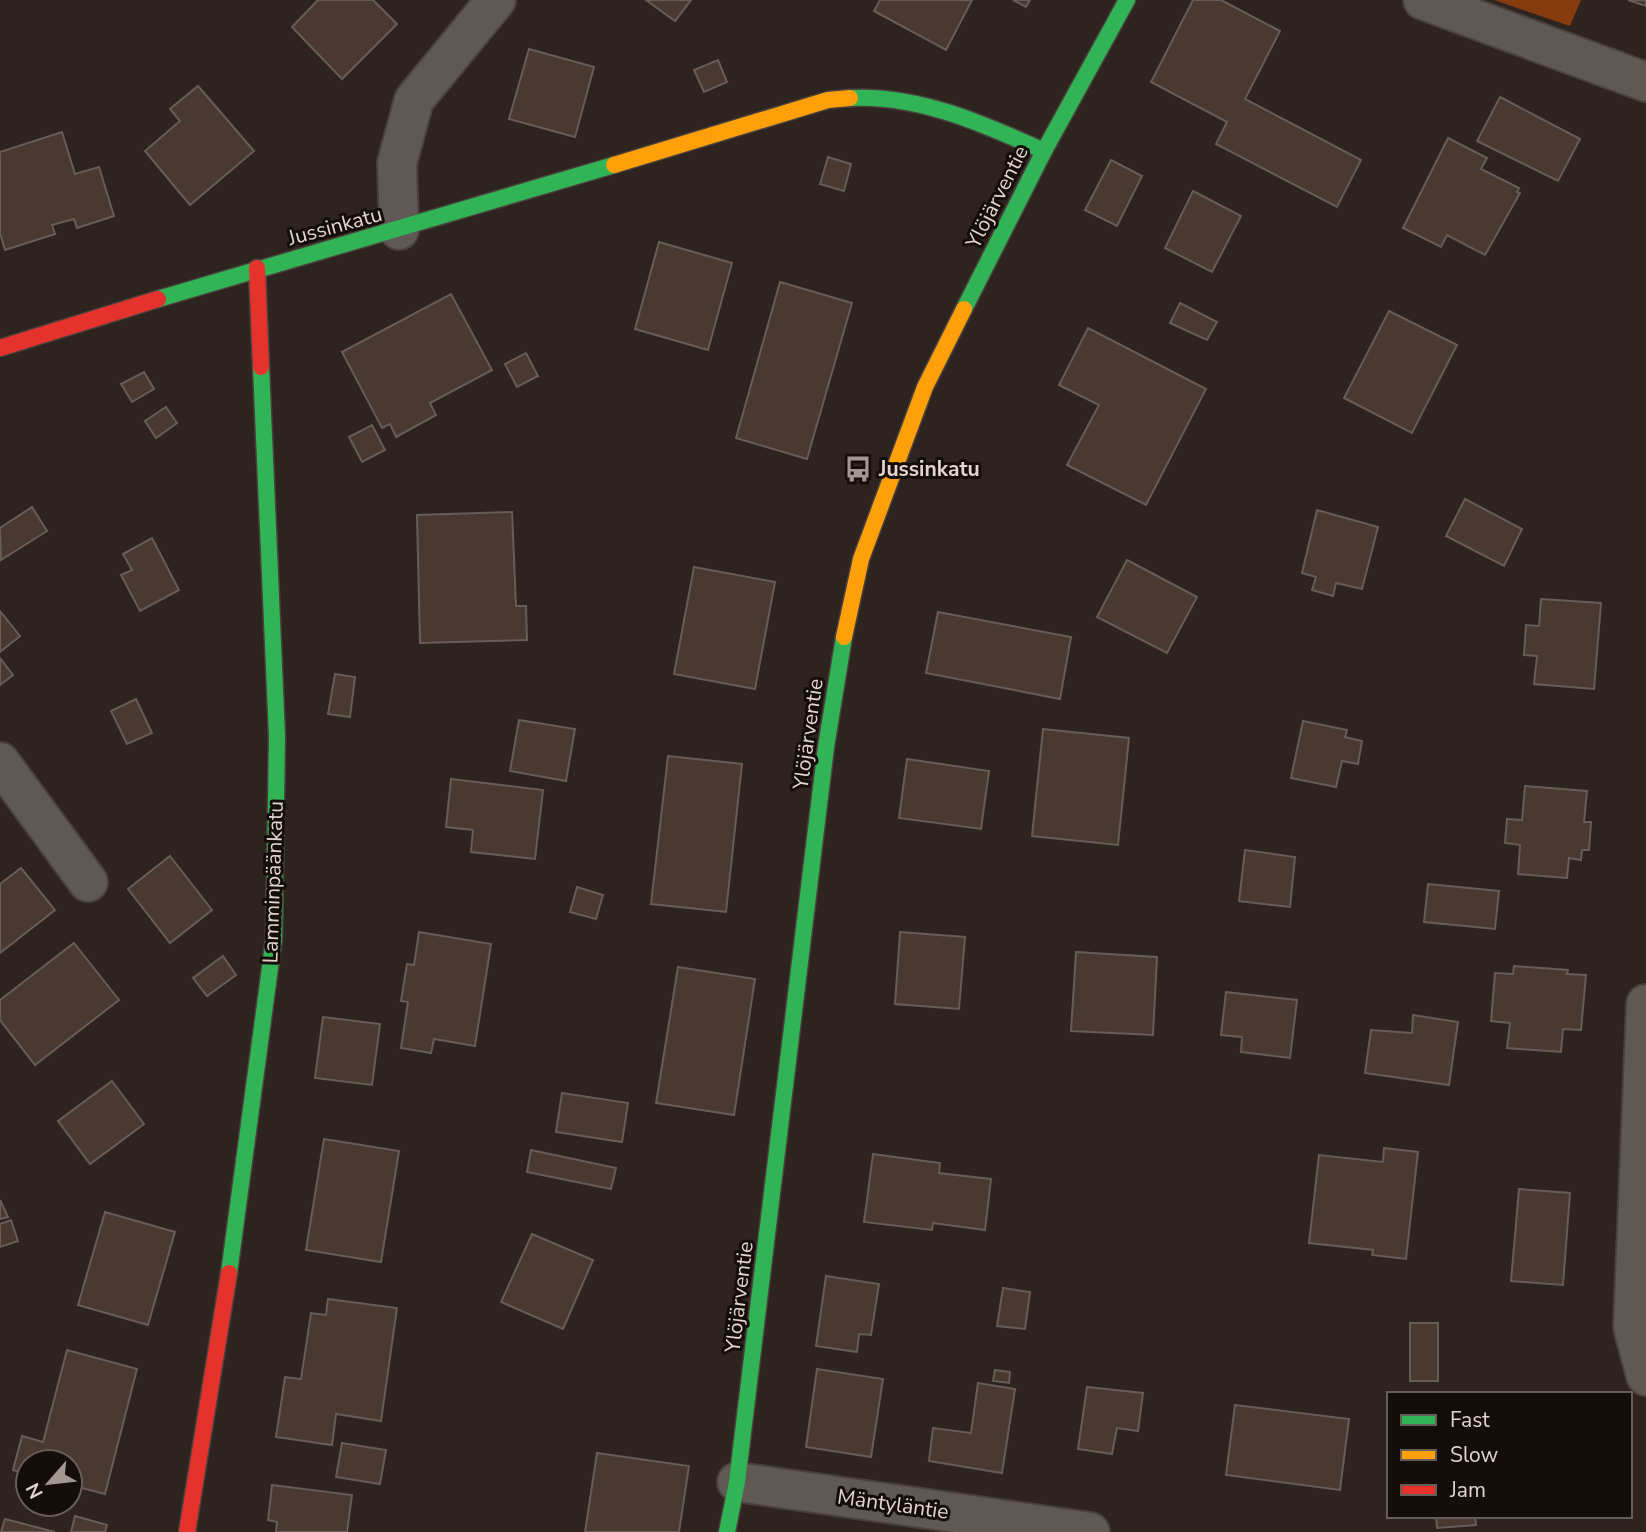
<svg xmlns="http://www.w3.org/2000/svg" width="1646" height="1532" font-family="'Nunito Sans',sans-serif">
  <rect width="100%" height="100%" fill="#2d231f"/>
  <polygon fill="#873c0e" points="1494,0 1581,0 1570,26"/>
  <g fill="#4a3930" stroke="#665d59" stroke-width="2">
    <polygon points="318,0 373,0 397,24 342,79 292,27"/>
    <polygon points="646,0 691,0 675,21"/>
    <polygon points="880,0 972,0 946,50 874,11"/>
    <polygon points="1013,0 1030,0 1026,7"/>
    <polygon points="1193,0 1221,0 1280,31 1245,99 1361,160 1337,207 1216,144 1227,122 1151,82"/>
    <polygon points="1628,0 1646,0 1646,6"/>
    <polygon points="529,49 594,67 575,137 509,119"/>
    <polygon points="718,60 727,82 704,92 694,70"/>
    <polygon points="198,86 254,151 190,205 145,151 180,121 170,109"/>
    <polygon points="1500,97 1580,139 1558,181 1477,141"/>
    <polygon points="62,132 75,174 99,167 114,216 77,228 74,219 52,225 55,234 5,250 0,233 0,152"/>
    <polygon points="1448,138 1487,158 1481,169 1519,188 1517,192 1520,193 1485,255 1447,235 1441,247 1403,228"/>
    <polygon points="828,157 851,164 844,191 820,184"/>
    <polygon points="1111,160 1142,176 1117,226 1085,210"/>
    <polygon points="1193,191 1241,216 1212,272 1165,248"/>
    <polygon points="659,242 732,263 708,350 635,329"/>
    <polygon points="780,282 852,303 807,459 736,438"/>
    <polygon points="451,294 492,370 430,403 436,415 396,437 390,424 382,428 342,352"/>
    <polygon points="1180,303 1217,322 1207,340 1170,323"/>
    <polygon points="1389,311 1457,345 1412,433 1344,398"/>
    <polygon points="1088,328 1206,389 1146,505 1067,465 1099,405 1059,385"/>
    <polygon points="526,353 538,376 517,387 505,364"/>
    <polygon points="144,372 154,389 132,402 121,384"/>
    <polygon points="166,407 177,423 156,438 145,421"/>
    <polygon points="372,425 385,450 362,462 349,437"/>
    <polygon points="1465,499 1522,529 1504,566 1446,536"/>
    <polygon points="32,507 47,531 1,560 0,528"/>
    <polygon points="1317,510 1378,527 1362,589 1336,583 1333,596 1312,590 1316,577 1302,573"/>
    <polygon points="512,512 516,606 526,606 527,640 420,643 417,515"/>
    <polygon points="152,538 179,590 140,611 121,575 132,570 123,554"/>
    <polygon points="1127,560 1197,597 1167,653 1097,617"/>
    <polygon points="694,567 775,582 755,689 674,674"/>
    <polygon points="1541,599 1601,603 1594,689 1534,684 1537,656 1524,655 1526,625 1539,626"/>
    <polygon points="0,611 20,636 0,652"/>
    <polygon points="938,612 1071,637 1060,699 926,673"/>
    <polygon points="0,658 13,675 0,685"/>
    <polygon points="335,674 355,677 350,717 328,714"/>
    <polygon points="136,699 152,733 127,744 111,711"/>
    <polygon points="519,720 575,729 566,781 510,771"/>
    <polygon points="1303,721 1347,730 1345,737 1362,741 1358,764 1342,761 1336,787 1291,778"/>
    <polygon points="1043,729 1129,738 1118,845 1032,836"/>
    <polygon points="668,756 742,764 726,912 651,904"/>
    <polygon points="907,759 989,771 981,829 899,818"/>
    <polygon points="451,779 543,790 535,859 471,852 473,830 446,827"/>
    <polygon points="1525,786 1587,791 1584,822 1591,822 1589,850 1582,850 1581,860 1569,858 1567,878 1518,874 1520,845 1505,843 1507,819 1522,820"/>
    <polygon points="1245,850 1295,857 1290,907 1239,901"/>
    <polygon points="170,856 212,910 170,943 128,889"/>
    <polygon points="21,868 55,910 0,953 0,884"/>
    <polygon points="1428,884 1499,891 1495,929 1424,922"/>
    <polygon points="577,887 603,895 596,919 570,912"/>
    <polygon points="419,932 491,944 475,1046 434,1039 431,1053 401,1048 408,1002 401,1001 407,964 414,965"/>
    <polygon points="900,932 965,937 959,1009 895,1004"/>
    <polygon points="74,943 119,1000 35,1065 0,1020 0,1000"/>
    <polygon points="1076,952 1157,957 1153,1035 1071,1031"/>
    <polygon points="223,956 236,975 207,996 193,978"/>
    <polygon points="1514,966 1568,970 1567,974 1586,975 1581,1030 1563,1029 1561,1052 1507,1048 1510,1023 1491,1021 1495,973 1513,974"/>
    <polygon points="678,967 755,979 734,1115 656,1103"/>
    <polygon points="1226,992 1297,1000 1290,1058 1241,1052 1242,1037 1221,1035"/>
    <polygon points="1413,1015 1458,1022 1449,1085 1365,1073 1371,1030 1412,1033"/>
    <polygon points="323,1017 380,1024 372,1085 315,1078"/>
    <polygon points="112,1081 144,1124 90,1164 58,1121"/>
    <polygon points="562,1093 628,1103 622,1142 556,1132"/>
    <polygon points="324,1139 399,1151 381,1262 306,1250"/>
    <polygon points="1384,1148 1418,1152 1406,1259 1372,1255 1373,1250 1309,1243 1319,1155 1383,1162"/>
    <polygon points="531,1150 616,1168 611,1189 527,1172"/>
    <polygon points="873,1154 940,1163 939,1173 991,1179 985,1230 933,1223 932,1230 864,1222"/>
    <polygon points="1519,1189 1570,1193 1563,1285 1511,1281"/>
    <polygon points="0,1200 8,1217 0,1219"/>
    <polygon points="105,1212 175,1232 148,1325 78,1305"/>
    <polygon points="11,1220 18,1241 0,1247 0,1224"/>
    <polygon points="532,1234 593,1260 563,1329 501,1302"/>
    <polygon points="826,1276 879,1284 871,1335 859,1334 857,1352 816,1346"/>
    <polygon points="1003,1288 1030,1292 1025,1329 997,1326"/>
    <polygon points="328,1299 397,1308 381,1421 336,1414 332,1445 276,1437 285,1377 301,1379 311,1313 326,1315"/>
    <rect x="1410" y="1323" width="28" height="58"/>
    <polygon points="67,1350 137,1369 105,1494 70,1485 70,1462 28,1462 28,1474 13,1470 22,1436 43,1442"/>
    <polygon points="817,1369 883,1379 871,1457 806,1447"/>
    <polygon points="995,1370 1010,1372 1009,1383 993,1381"/>
    <polygon points="978,1383 1015,1389 1002,1473 929,1461 933,1428 971,1433"/>
    <polygon points="1087,1387 1143,1393 1138,1431 1117,1428 1112,1454 1078,1449"/>
    <polygon points="1235,1405 1349,1419 1340,1490 1226,1475"/>
    <polygon points="342,1443 386,1450 380,1484 336,1477"/>
    <polygon points="597,1453 689,1466 679,1532 585,1532"/>
    <polygon points="272,1485 352,1495 347,1532 276,1532 277,1522 268,1520"/>
    <polygon points="75,1516 107,1525 105,1532 71,1532"/>
    <polygon points="1436,1516 1475,1516 1476,1525 1437,1528"/>
    <polygon points="5,1519 55,1532 1,1532"/>
  </g>
  <g fill="none" stroke-linecap="round" stroke-linejoin="round">
    <g stroke="#4a413d" stroke-width="42">
      <g id="street">
        <polyline points="1423,0 1646,82"/>
        <polyline points="399,230 397,163 414,100 496,0"/>
        <polyline points="0,762 88,882"/>
        <polyline points="1646,1004 1633,1327 1646,1376"/>
        <polyline points="737,1482 1090,1532"/>
      </g>
    </g>
    <g stroke="#4a413d" stroke-width="19">
      <g id="fast">
        <path d="M 850,98 C 917,94 984,124 1044,151"/>
        <polyline points="158,299 614,165"/>
        <polyline points="964,309 1044,151 1127,0"/>
        <polyline points="229,1273 274,938 277,736 261,367"/>
        <polyline points="727,1532 737,1482 826,747 844,637"/>
      </g>
    </g>
    <g stroke="#4a413d" stroke-width="19">
      <g id="slow">
        <polyline points="614,165 828,100 850,98"/>
        <polyline points="844,637 861,559 925,387 964,309"/>
      </g>
    </g>
    <g stroke="#4a413d" stroke-width="19">
      <g id="jam">
        <polyline points="257,268 261,367"/>
        <polyline points="0,348 158,299"/>
        <polyline points="187,1532 229,1273"/>
      </g>
    </g>
    <use href="#street" stroke="#605854" stroke-width="38"/>
    <use href="#fast" stroke="#30b455" stroke-width="16"/>
    <use href="#slow" stroke="#ff9f0a" stroke-width="16"/>
    <use href="#jam" stroke="#e5322d" stroke-width="16"/>
  </g>
  <defs>
    <g id="bus-bare" transform="scale(2.1)"><path d="M-5-6H5V4H4V6H2V4H-2V6H-4V4H-5ZM-3.5-4V0h7V-4ZM-3.5 1.2v1.5H-2V1.2ZM2 1.2v1.5H3.5V1.2Z" fill="#a29791" stroke="#150d09" stroke-width="2.5" paint-order="stroke"/></g>
  </defs>
  <g fill-rule="evenodd">
    <use href="#bus-bare" x="858" y="469"/>
  </g>
  <g text-anchor="middle" stroke-width="6" stroke-linejoin="round" paint-order="stroke">
    <g font-size="21" fill="#e1d5cf" stroke="#150d09">
      <text transform="translate(997 197) rotate(-63)" y="7">Ylöjärventie</text>
      <text transform="translate(335 226) rotate(-15)" y="7">Jussinkatu</text>
      <text transform="translate(808 734) rotate(-82)" y="7">Ylöjärventie</text>
      <text transform="translate(273 882) rotate(-88)" y="7">Lamminpäänkatu</text>
      <text transform="translate(739 1297) rotate(-83)" y="7">Ylöjärventie</text>
      <text transform="translate(893 1504) rotate(8)" y="7">Mäntyläntie</text>
    </g>
    <g font-size="21" font-weight="bold" fill="#e1d5cf" stroke="#150d09" text-anchor="start">
      <text x="879" y="476">Jussinkatu</text>
    </g>
  </g>
  <rect x="1387" y="1392" width="245" height="126" fill="#150d09" stroke="#675d58" stroke-width="2"/>
  <rect x="1401" y="1415" width="35" height="10" fill="#30b455" stroke="#675d58" stroke-width="2"/>
  <text x="1450" y="1427" font-size="21" fill="#e1d5cf">Fast</text>
  <rect x="1401" y="1450" width="35" height="10" fill="#ff9f0a" stroke="#675d58" stroke-width="2"/>
  <text x="1450" y="1462" font-size="21" fill="#e1d5cf">Slow</text>
  <rect x="1401" y="1485" width="35" height="10" fill="#e5322d" stroke="#675d58" stroke-width="2"/>
  <text x="1450" y="1497" font-size="21" fill="#e1d5cf">Jam</text>
  <g transform="translate(49 1483) rotate(242)"><circle r="33" fill="#150d09" stroke="#675d58" stroke-width="2"/>
  <path d="M0-5L12 26L0 18L-12 26Z" fill="#a29791"/>
  <text y="-10" font-size="19" font-weight="bold" text-anchor="middle" fill="#e1d5cf">N</text>
  </g>
</svg>
